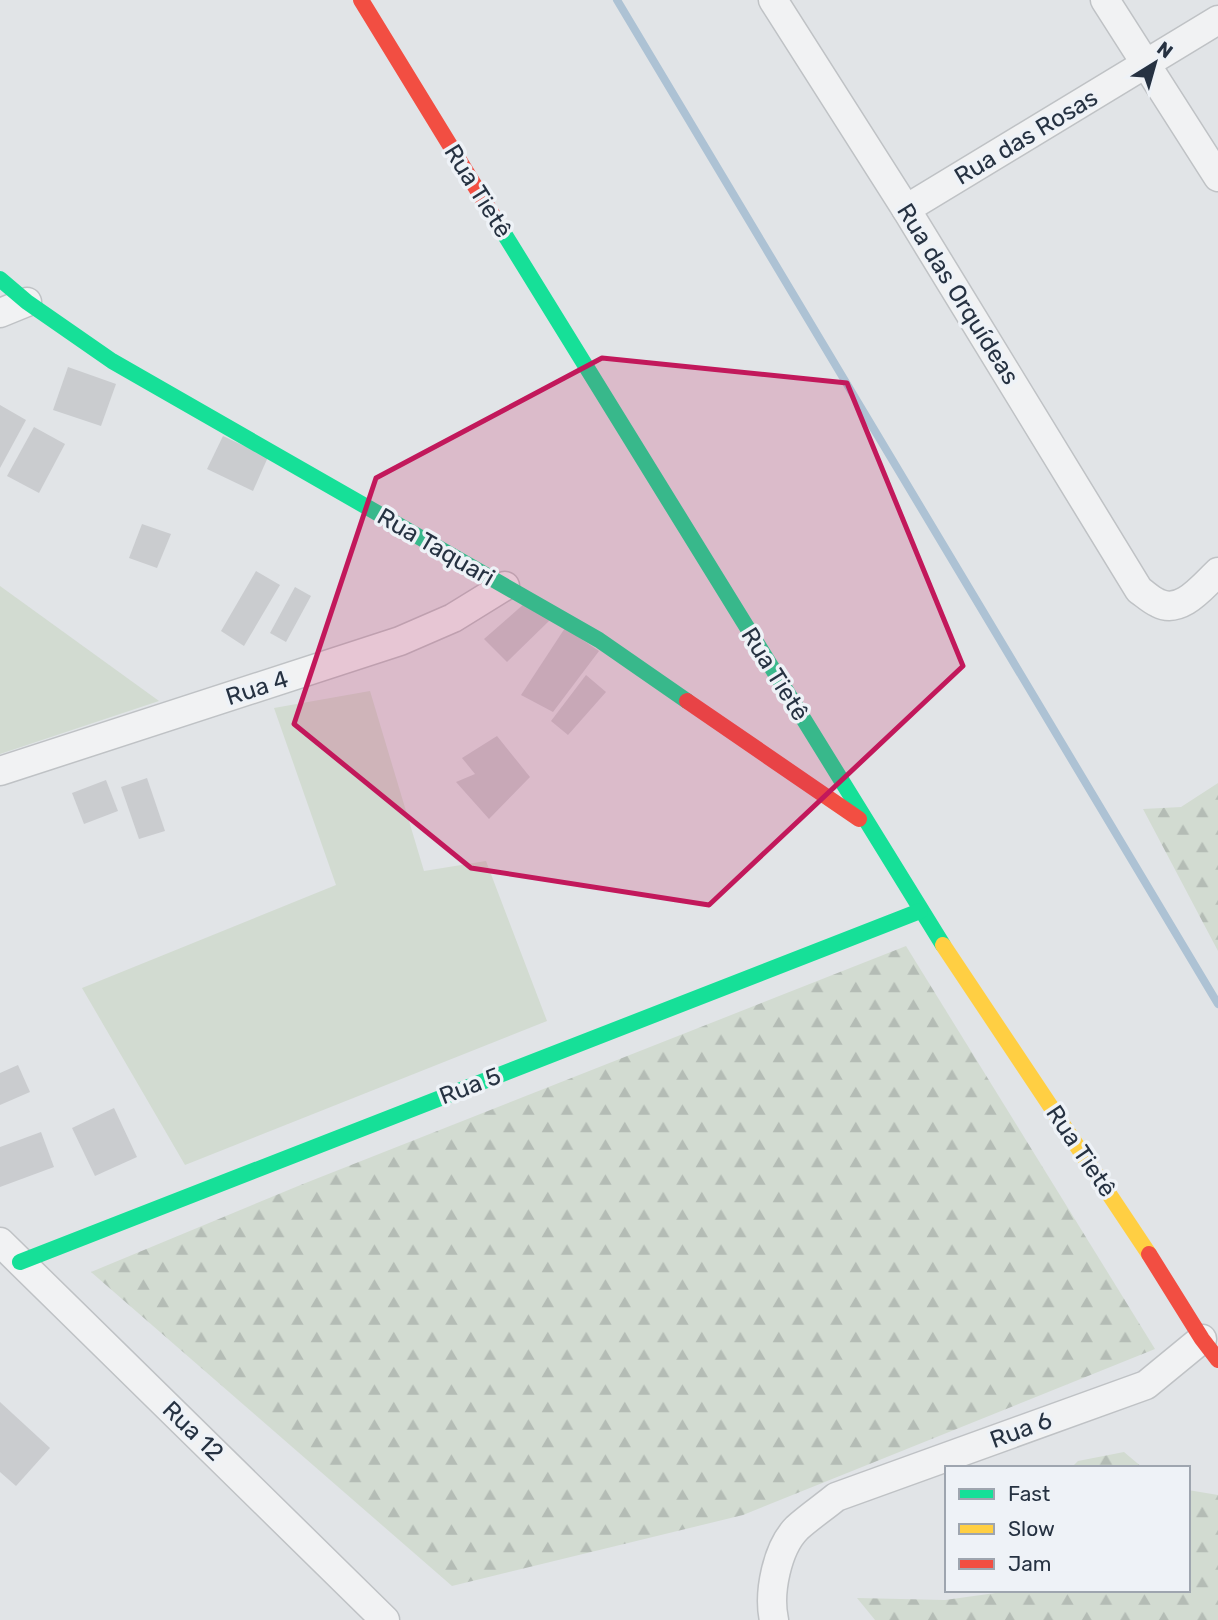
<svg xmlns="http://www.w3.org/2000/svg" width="1218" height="1620" font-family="Rubik,sans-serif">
  <defs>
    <pattern id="forest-firs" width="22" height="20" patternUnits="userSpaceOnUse" patternTransform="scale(1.75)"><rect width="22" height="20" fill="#d2dbd1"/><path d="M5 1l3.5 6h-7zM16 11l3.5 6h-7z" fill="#b4bcb5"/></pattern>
  </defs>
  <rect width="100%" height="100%" fill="#e1e4e7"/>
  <g fill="#d2dbd1">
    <polygon points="0,586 159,701 0,754"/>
    <polygon points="370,691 424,871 486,861 547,1021 185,1165 82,988 336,885 274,708"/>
  </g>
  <g fill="url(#forest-firs)">
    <polygon points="1218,783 1218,951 1143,809 1181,807"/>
    <polygon points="906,946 1155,1349 743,1515 452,1586 91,1272 303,1184"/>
    <polygon points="1124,1452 1143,1468 1071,1468 1078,1461"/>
    <polygon points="1188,1490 1218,1495 1218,1620 875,1620 857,1598 945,1600 1017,1590 1188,1590"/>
  </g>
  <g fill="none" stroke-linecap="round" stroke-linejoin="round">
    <polyline stroke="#adc2d4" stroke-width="8" points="617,0 1218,1004"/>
  </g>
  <g fill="#cacccf">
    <polygon points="68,367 116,384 101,426 53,410"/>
    <polygon points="0,405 26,420 0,468"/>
    <polygon points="34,427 65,444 39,493 7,476"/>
    <polygon points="223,436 268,457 253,491 207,469"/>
    <polygon points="142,524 171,534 157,568 129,558"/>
    <polygon points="256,571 280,585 244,646 221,631"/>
    <polygon points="295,587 311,596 286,642 270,633"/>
    <polygon points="525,603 551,619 507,662 484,639"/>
    <polygon points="565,628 599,651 553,712 521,695"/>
    <polygon points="586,675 606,692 568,735 551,721"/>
    <polygon points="497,736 530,777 489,819 456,782 475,774 462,758"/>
    <polygon points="147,778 165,831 139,839 121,787"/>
    <polygon points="106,780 118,811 84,824 72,793"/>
    <polygon points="18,1065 30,1092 0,1105 0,1073"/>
    <polygon points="114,1108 137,1157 95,1176 72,1128"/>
    <polygon points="41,1132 54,1167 0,1187 0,1147"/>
    <polygon points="0,1402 50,1448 16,1486 0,1472"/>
  </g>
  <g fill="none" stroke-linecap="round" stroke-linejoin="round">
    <g stroke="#bfc2c5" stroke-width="31">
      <g id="street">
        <path d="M 773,0 L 906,209 L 1139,590 C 1145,594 1151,600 1158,603 C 1181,615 1203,586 1218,572"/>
        <polyline points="1105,0 1218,177"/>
        <polyline points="906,209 1218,20"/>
        <polyline points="0,313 27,302"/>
        <polyline points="0,771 400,641 453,618 505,586"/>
        <polyline points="0,1242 385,1620"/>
        <path d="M 774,1620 C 768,1593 777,1548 797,1528 C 809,1517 824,1507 836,1497 L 1146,1385 L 1202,1339"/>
      </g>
    </g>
    <use href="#street" stroke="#f1f2f3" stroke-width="28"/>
    <g stroke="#16e098" stroke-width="16">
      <polyline points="500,227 943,945"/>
      <polyline points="0,279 27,302 112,361 599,640 687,701"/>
      <polyline points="20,1262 920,911"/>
    </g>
    <polyline stroke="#ffcf43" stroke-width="16" points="943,945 1149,1254"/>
    <g stroke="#f24e42" stroke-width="16">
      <polyline points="361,0 500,227"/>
      <polyline points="687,701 859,819"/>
      <polyline points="1149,1254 1202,1339 1218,1360"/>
    </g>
  </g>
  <path fill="#c2185b" fill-opacity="0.2" stroke="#c2185b" stroke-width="5" stroke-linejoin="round" d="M 602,358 L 847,383 L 963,666 L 709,905 L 471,868 L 294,724 L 376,478 Z"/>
  <g text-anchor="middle" stroke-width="7" stroke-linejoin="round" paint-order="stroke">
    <g font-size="24" fill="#263242" stroke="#eef2f7">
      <text transform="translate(1026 137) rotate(-31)" y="8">Rua das Rosas</text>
      <text transform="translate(478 191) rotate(58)" y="8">Rua Tietê</text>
      <text transform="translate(958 294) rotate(58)" y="8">Rua das Orquídeas</text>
      <text transform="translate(436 547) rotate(30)" y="8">Rua Taquari</text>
      <text transform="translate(775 674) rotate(58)" y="8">Rua Tietê</text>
      <text transform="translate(257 688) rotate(-18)" y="8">Rua 4</text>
      <text transform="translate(470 1086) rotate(-21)" y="8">Rua 5</text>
      <text transform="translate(1081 1151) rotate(56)" y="8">Rua Tietê</text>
      <text transform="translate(1021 1430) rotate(-20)" y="8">Rua 6</text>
      <text transform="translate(193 1431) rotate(44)" y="8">Rua 12</text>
    </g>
  </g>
  <rect x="945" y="1466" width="245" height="126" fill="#eef2f7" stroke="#9ea5af" stroke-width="2"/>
  <rect x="959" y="1489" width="35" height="10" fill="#16e098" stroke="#9ea5af" stroke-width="2"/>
  <text x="1008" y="1501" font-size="21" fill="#263242">Fast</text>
  <rect x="959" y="1524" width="35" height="10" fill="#ffcf43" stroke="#9ea5af" stroke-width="2"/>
  <text x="1008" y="1536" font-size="21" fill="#263242">Slow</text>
  <rect x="959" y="1559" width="35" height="10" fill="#f24e42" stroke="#9ea5af" stroke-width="2"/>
  <text x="1008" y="1571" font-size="21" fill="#263242">Jam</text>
  <g transform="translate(1155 63) rotate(37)" stroke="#eef2f7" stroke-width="5" paint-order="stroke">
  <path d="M0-5L12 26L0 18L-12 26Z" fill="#263242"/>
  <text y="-10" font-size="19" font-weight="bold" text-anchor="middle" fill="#263242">N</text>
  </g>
</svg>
